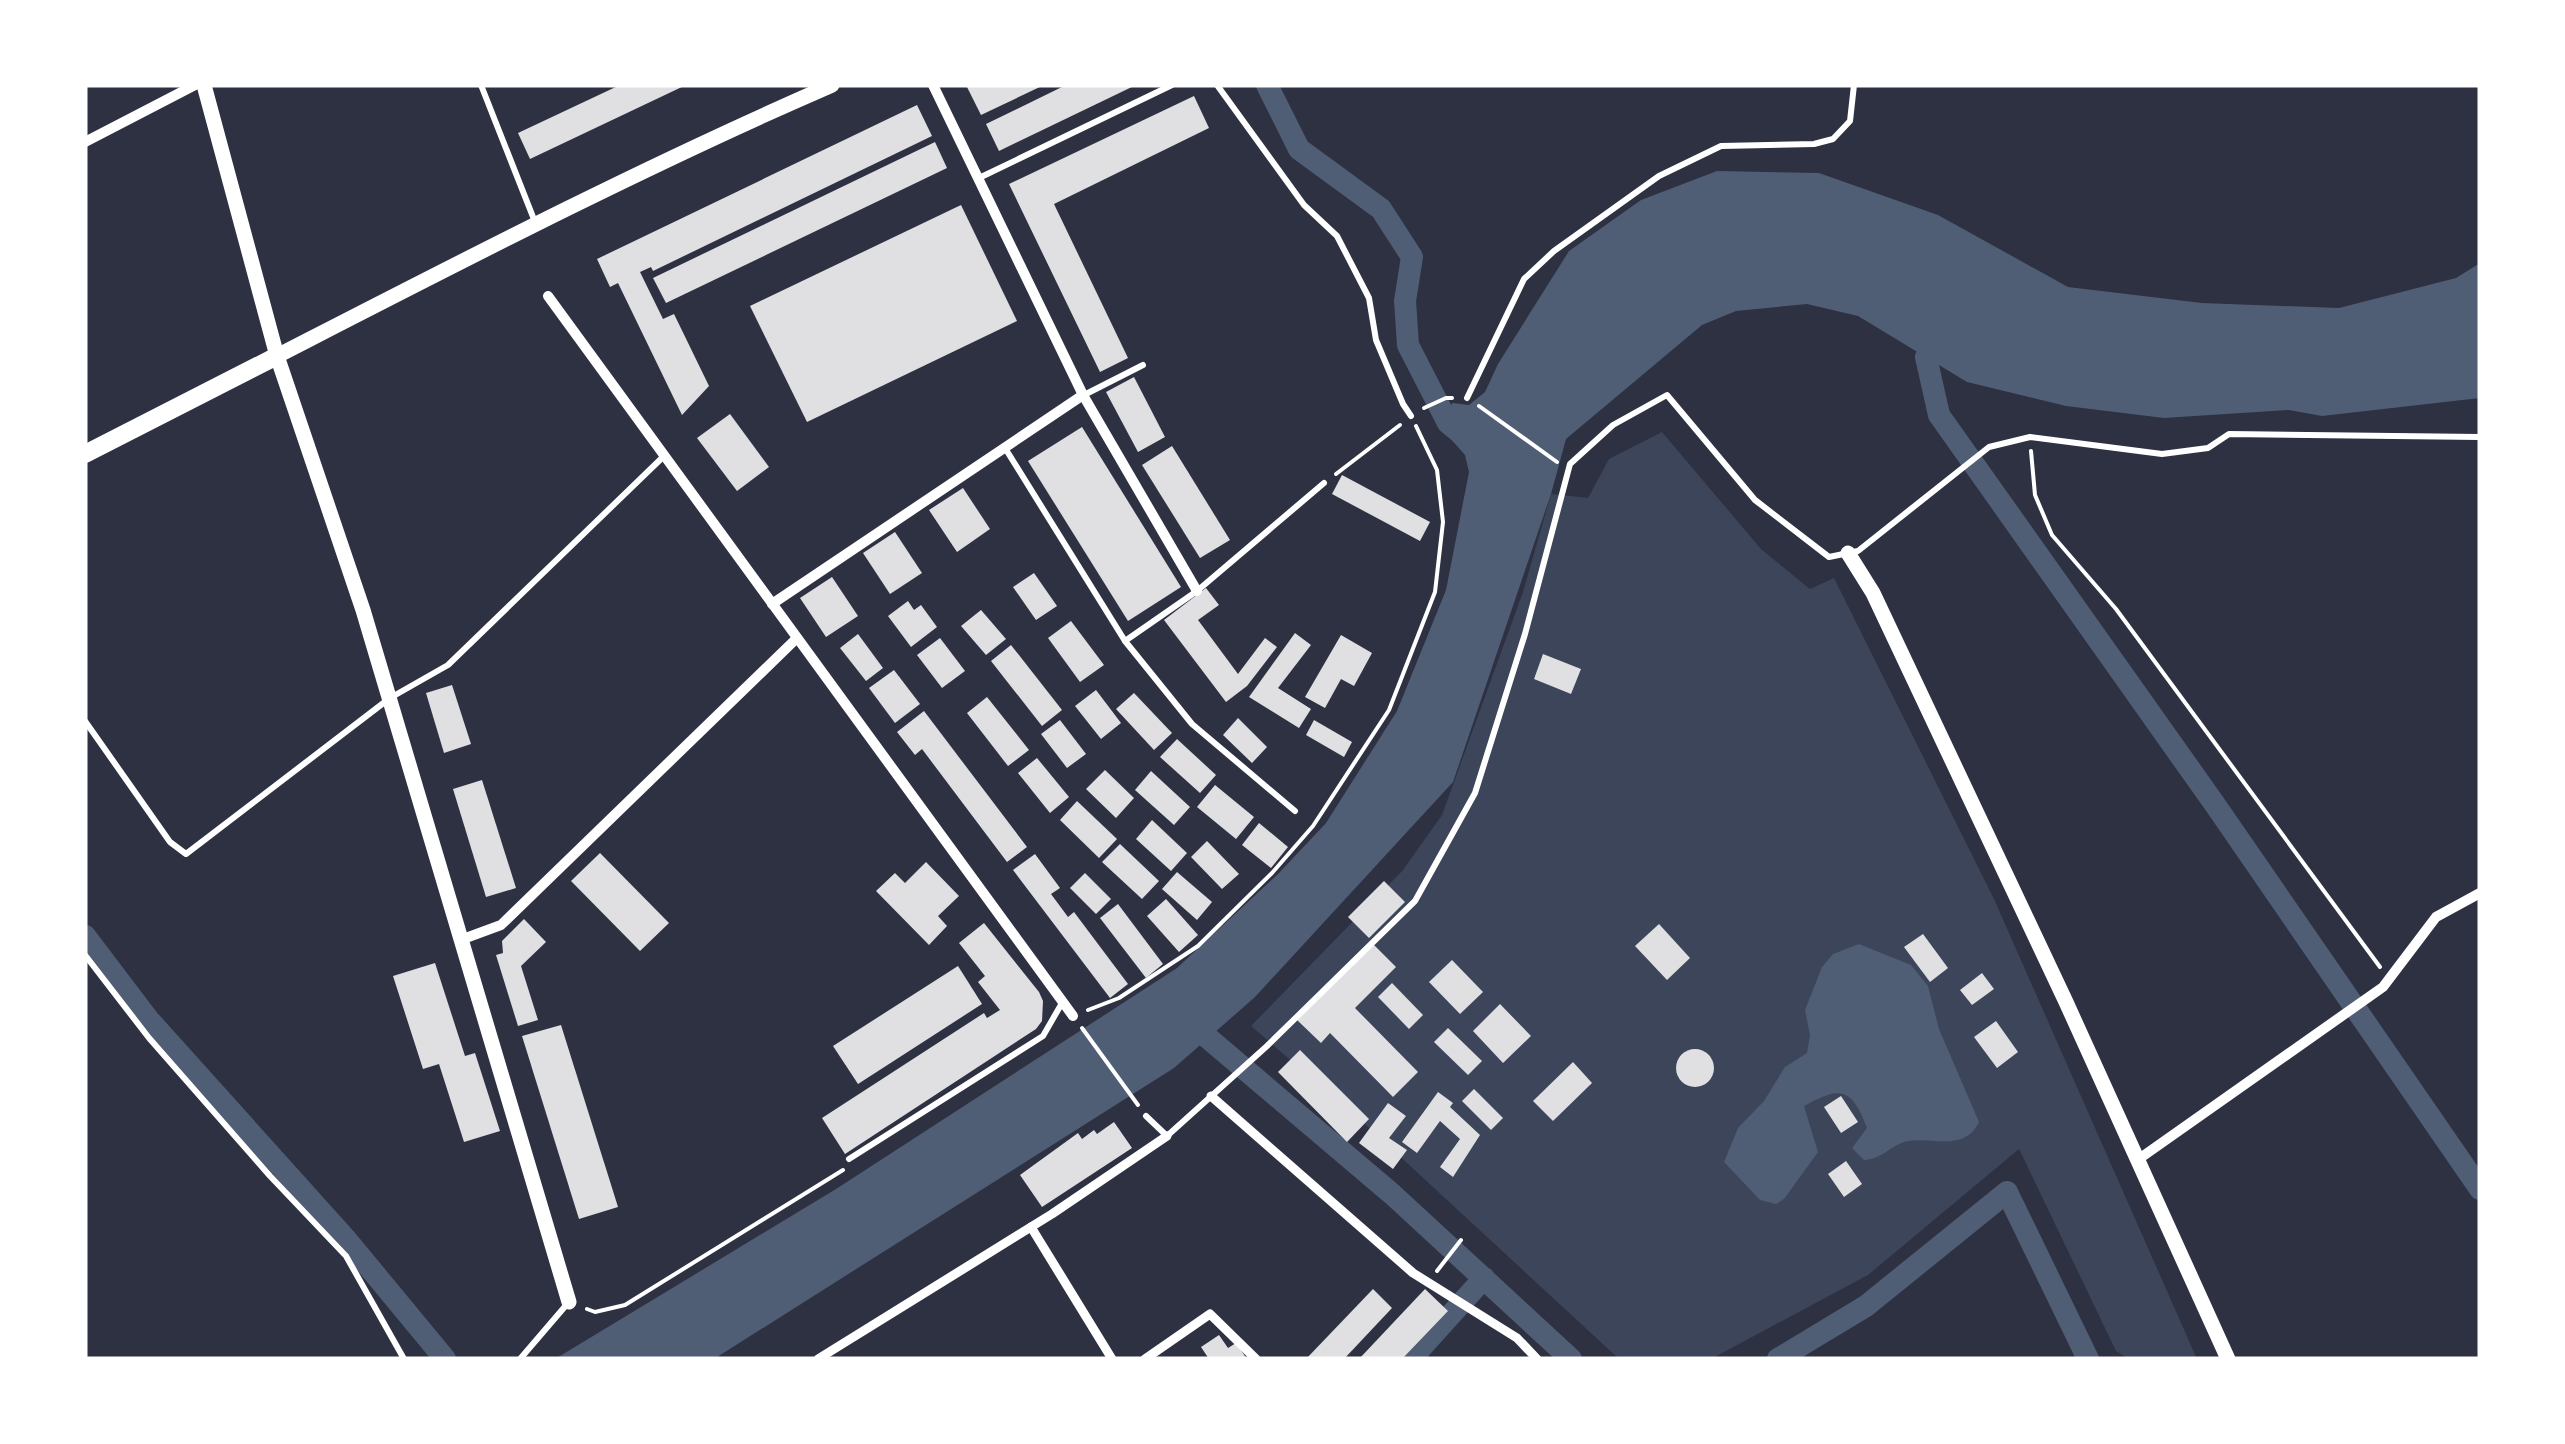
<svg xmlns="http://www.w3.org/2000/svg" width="2565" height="1444" font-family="'Nunito Sans',sans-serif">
  <rect width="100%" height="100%" fill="#2d3142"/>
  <polygon fill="#3c4559" points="1662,432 1761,549 1810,589 1834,578 1994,899 2197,1359 2129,1359 2116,1351 2019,1149 1868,1275 1711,1359 1619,1359 1367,1126 1251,1026 1403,870 1442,815 1523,592 1551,494 1588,498 1609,459"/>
  <g fill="#4f5d75">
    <polygon points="1717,171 1819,173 1938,215 2068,287 2202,303 2339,308 2456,278 2480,263 2480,398 2322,416 2289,410 2164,418 2066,406 1967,382 1858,316 1807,304 1736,311 1702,325 1566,439 1551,494 1453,782 1254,998 1174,1068 714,1359 555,1359 836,1189 1177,968 1278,874 1326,823 1397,711 1446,590 1469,472 1465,455 1442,429 1444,410 1453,403 1469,405 1485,392 1498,364 1569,251 1641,200"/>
    <path d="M 1859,944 L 1911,965 L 1928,986 L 1939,1029 L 1979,1122 C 1965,1152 1933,1137 1908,1141 C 1892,1144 1881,1160 1864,1160 L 1852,1148 L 1867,1128 C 1852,1088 1841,1085 1804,1106 L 1818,1152 L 1784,1199 L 1776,1204 L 1760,1200 L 1724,1162 L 1738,1128 L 1764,1101 L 1785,1067 L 1807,1053 L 1810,1035 L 1805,1010 L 1822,967 L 1833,954 Z"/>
  </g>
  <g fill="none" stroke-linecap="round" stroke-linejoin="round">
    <g stroke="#4f5d75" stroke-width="22">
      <polyline points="1267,85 1299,149 1381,209 1412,257 1405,301 1408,345 1448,423 1464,436"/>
      <polyline points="1926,357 1939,415 2216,806 2480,1189"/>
      <polyline points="85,936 148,1019 345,1238 445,1359"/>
      <polyline points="1208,1038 1392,1194 1571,1359"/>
      <polyline points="1411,1359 1484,1278"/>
      <polyline points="1778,1359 1866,1306 2007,1192 2088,1359"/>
    </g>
  </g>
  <g fill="#e0e0e3">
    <polygon points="620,85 686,85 530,159 518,133"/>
    <polygon points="966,85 1044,85 981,115"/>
    <polygon points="1066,85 1136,85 999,151 986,124"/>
    <polygon points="1194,96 1209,128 1054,204 1128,358 1100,372 1009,184"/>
    <polygon points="917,105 932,136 653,271 651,267 640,272 663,319 674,314 709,386 682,415 618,283 610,287 597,259"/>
    <polygon points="935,142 947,168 666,303 653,278"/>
    <polygon points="961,205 1017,321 807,422 750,306"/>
    <polygon points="1134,377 1165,437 1138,452 1106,392"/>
    <polygon points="730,414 769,467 737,491 697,438"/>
    <polygon points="1082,427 1181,587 1128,621 1028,461"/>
    <polygon points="1172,446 1230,540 1200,558 1142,465"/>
    <polygon points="1342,475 1430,522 1420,541 1332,494"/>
    <polygon points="963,488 990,529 957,552 929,510"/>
    <polygon points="895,532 922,573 890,594 863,553"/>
    <polygon points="1034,573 1057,606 1036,620 1013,587"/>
    <polygon points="832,577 858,616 826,637 800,598"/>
    <polygon points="1206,588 1219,605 1198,620 1238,674 1265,638 1277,647 1247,686 1226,702 1164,620"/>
    <polygon points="908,601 914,610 921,605 937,627 911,647 888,616"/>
    <polygon points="981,610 1006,639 986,655 961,626"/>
    <polygon points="1071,621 1104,665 1080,682 1048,638"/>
    <polygon points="1295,633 1311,645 1278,688 1311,709 1299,728 1249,697"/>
    <polygon points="858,634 883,668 866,681 840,648"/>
    <polygon points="1341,635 1372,653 1354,686 1341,679 1325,708 1305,697"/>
    <polygon points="940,638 965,671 942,688 917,655"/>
    <polygon points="1011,645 1062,710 1042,726 991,661"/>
    <polygon points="1543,654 1581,669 1571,694 1534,679"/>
    <polygon points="894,670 920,704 895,723 869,688"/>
    <polygon points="452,685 471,744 444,753 426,693"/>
    <polygon points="1096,690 1121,723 1101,739 1075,706"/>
    <polygon points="1134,693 1172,733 1154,750 1116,709"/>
    <polygon points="987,697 1029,750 1008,766 967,713"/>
    <polygon points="924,711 1027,847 1007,862 922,749 915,755 897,732"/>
    <polygon points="1238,718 1267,747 1252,763 1223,735"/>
    <polygon points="1060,720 1086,754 1067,768 1041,734"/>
    <polygon points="1314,720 1352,742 1344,757 1306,735"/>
    <polygon points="1177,739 1216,775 1200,793 1160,757"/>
    <polygon points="1037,758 1069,797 1050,813 1018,773"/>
    <polygon points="1105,770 1134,798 1116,818 1086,789"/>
    <polygon points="1151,771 1190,807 1174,825 1135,790"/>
    <polygon points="482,780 516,888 486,897 453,789"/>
    <polygon points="1215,785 1254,817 1236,839 1197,807"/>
    <polygon points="1077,801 1117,839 1099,858 1060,820"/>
    <polygon points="1152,820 1187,853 1171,871 1136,839"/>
    <polygon points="1259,823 1288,847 1271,868 1242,845"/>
    <polygon points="1207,841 1239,874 1222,889 1191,857"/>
    <polygon points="1120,844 1159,881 1142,899 1102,862"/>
    <polygon points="600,853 669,923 640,951 571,881"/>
    <polygon points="1035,854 1060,888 1051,894 1068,917 1074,912 1128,984 1110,998 1013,870"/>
    <polygon points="926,862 959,896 938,916 947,926 929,945 876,891 895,873 905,883"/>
    <polygon points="1177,872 1212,902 1197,920 1162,889"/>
    <polygon points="1085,873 1111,899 1096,914 1070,888"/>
    <polygon points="1384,881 1405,902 1369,938 1348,917"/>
    <polygon points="1166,899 1198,935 1179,952 1147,916"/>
    <polygon points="1118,904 1163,964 1146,978 1100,918"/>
    <polygon points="524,919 546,942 521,966 538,1020 518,1026 496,955 503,953 502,941"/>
    <polygon points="984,923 1039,992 1043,1001 1042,1021 1036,1029 845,1154 822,1118 984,1013 987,1018 1000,1010 978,982 985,976 959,943"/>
    <polygon points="1659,924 1690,958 1667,980 1635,946"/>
    <polygon points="1923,934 1948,968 1930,982 1904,947"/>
    <polygon points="1373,944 1396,967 1355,1008 1418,1072 1393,1097 1330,1033 1321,1043 1297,1020"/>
    <polygon points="1452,960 1483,992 1460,1014 1429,982"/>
    <polygon points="435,963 465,1056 475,1053 500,1131 464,1142 439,1064 423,1069 393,976"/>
    <polygon points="958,966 982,1004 858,1084 833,1046"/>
    <polygon points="1982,973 1994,989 1972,1005 1960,990"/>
    <polygon points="1392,983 1423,1015 1409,1029 1378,997"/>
    <polygon points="1500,1004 1531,1036 1503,1063 1473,1031"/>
    <polygon points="1996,1021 2018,1052 1997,1068 1974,1037"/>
    <polygon points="561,1025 618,1207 579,1219 522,1036"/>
    <polygon points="1448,1028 1482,1061 1468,1075 1434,1042"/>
    <circle cx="1695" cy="1068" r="19"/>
    <polygon points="1300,1050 1369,1119 1347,1142 1278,1072"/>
    <polygon points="1573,1062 1592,1083 1553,1121 1533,1101"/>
    <polygon points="1474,1089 1503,1118 1491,1130 1462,1101"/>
    <polygon points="1438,1092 1453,1103 1450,1107 1480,1135 1453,1177 1440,1167 1460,1139 1440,1121 1417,1153 1402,1142"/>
    <polygon points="1841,1096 1858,1122 1841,1133 1824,1107"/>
    <polygon points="1388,1103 1406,1116 1389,1138 1407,1150 1393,1169 1359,1143"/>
    <polygon points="1114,1122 1132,1148 1042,1207 1020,1175 1078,1133 1082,1139 1094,1130 1097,1134"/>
    <polygon points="1846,1161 1862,1184 1844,1197 1828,1174"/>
    <polygon points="1373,1289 1392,1308 1344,1359 1306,1359"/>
    <polygon points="1425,1289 1448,1311 1402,1359 1359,1359"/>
    <polygon points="1219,1335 1228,1348 1236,1343 1247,1359 1209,1359 1201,1347"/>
  </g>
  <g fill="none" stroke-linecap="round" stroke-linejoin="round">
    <g stroke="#fff" stroke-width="4">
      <polyline points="1479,406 1557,462"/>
      <polyline points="1424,408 1446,398 1452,398"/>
      <polyline points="2031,451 2035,495 2052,535 2116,609 2380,967"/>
      <polyline points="1336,474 1400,425"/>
      <polyline points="1088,1010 1119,998 1198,946 1272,873 1313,826 1389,710 1435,592 1443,522 1437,470 1416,426"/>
      <polyline points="1082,1028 1138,1105"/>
      <polyline points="1437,1271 1461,1240"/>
      <polyline points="587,1309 595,1312 625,1305 843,1170"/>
    </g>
    <g stroke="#fff" stroke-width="6">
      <polyline points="481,85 535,222"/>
      <polyline points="1217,85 1304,205 1337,236 1369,298 1376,340 1403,404 1411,416"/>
      <polyline points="979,178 1172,85"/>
      <polyline points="1084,395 1143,365"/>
      <polyline points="1467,398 1524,279 1554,251 1659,176 1721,146 1814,144 1833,139 1850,121 1854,85"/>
      <polyline points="1005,448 1125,641 1192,724 1295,811"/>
      <polyline points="1125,641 1197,591 1324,483"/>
      <polyline points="85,721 170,842 186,854 390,698 448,665 664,456"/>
      <polyline points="85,955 149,1038 270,1176 346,1256 404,1359"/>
      <polyline points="1146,1116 1167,1136 1267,1046 1415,901 1475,793 1525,634 1570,464 1613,425 1667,395 1755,500 1829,557 1858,551 1989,447 2030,437 2162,454 2208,448 2229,434 2480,437"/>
      <polyline points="849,1159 1043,1036 1062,1003"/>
      <polyline points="520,1359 568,1303"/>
    </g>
    <g stroke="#fff" stroke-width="9">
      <polyline points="1211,1096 1413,1273 1517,1338 1537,1359"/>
      <polyline points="1031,1227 1112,1359"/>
      <polyline points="818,1359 1052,1214 1167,1136"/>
      <polyline points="1145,1359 1210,1314 1256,1359"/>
    </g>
    <g stroke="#fff" stroke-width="10">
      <polyline points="933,85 1083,395 1197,591"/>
      <polyline points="85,142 195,85"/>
      <polyline points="548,296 1073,1016"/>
      <polyline points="772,604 1083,395"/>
      <polyline points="463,939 501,925 797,638"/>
      <polyline points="2136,1161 2383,987 2436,917 2480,893"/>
    </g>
    <g stroke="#fff" stroke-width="15">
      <polyline points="204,85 277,356 363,610 569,1302"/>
      <path d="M 277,356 C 460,262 643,167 832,85"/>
      <polyline points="1848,553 1873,593 2066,1002 2228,1359"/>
    </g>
    <polyline stroke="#fff" stroke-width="18" points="85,454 277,356"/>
  </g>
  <rect width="2565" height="1444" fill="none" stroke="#ffffff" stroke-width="175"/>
</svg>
